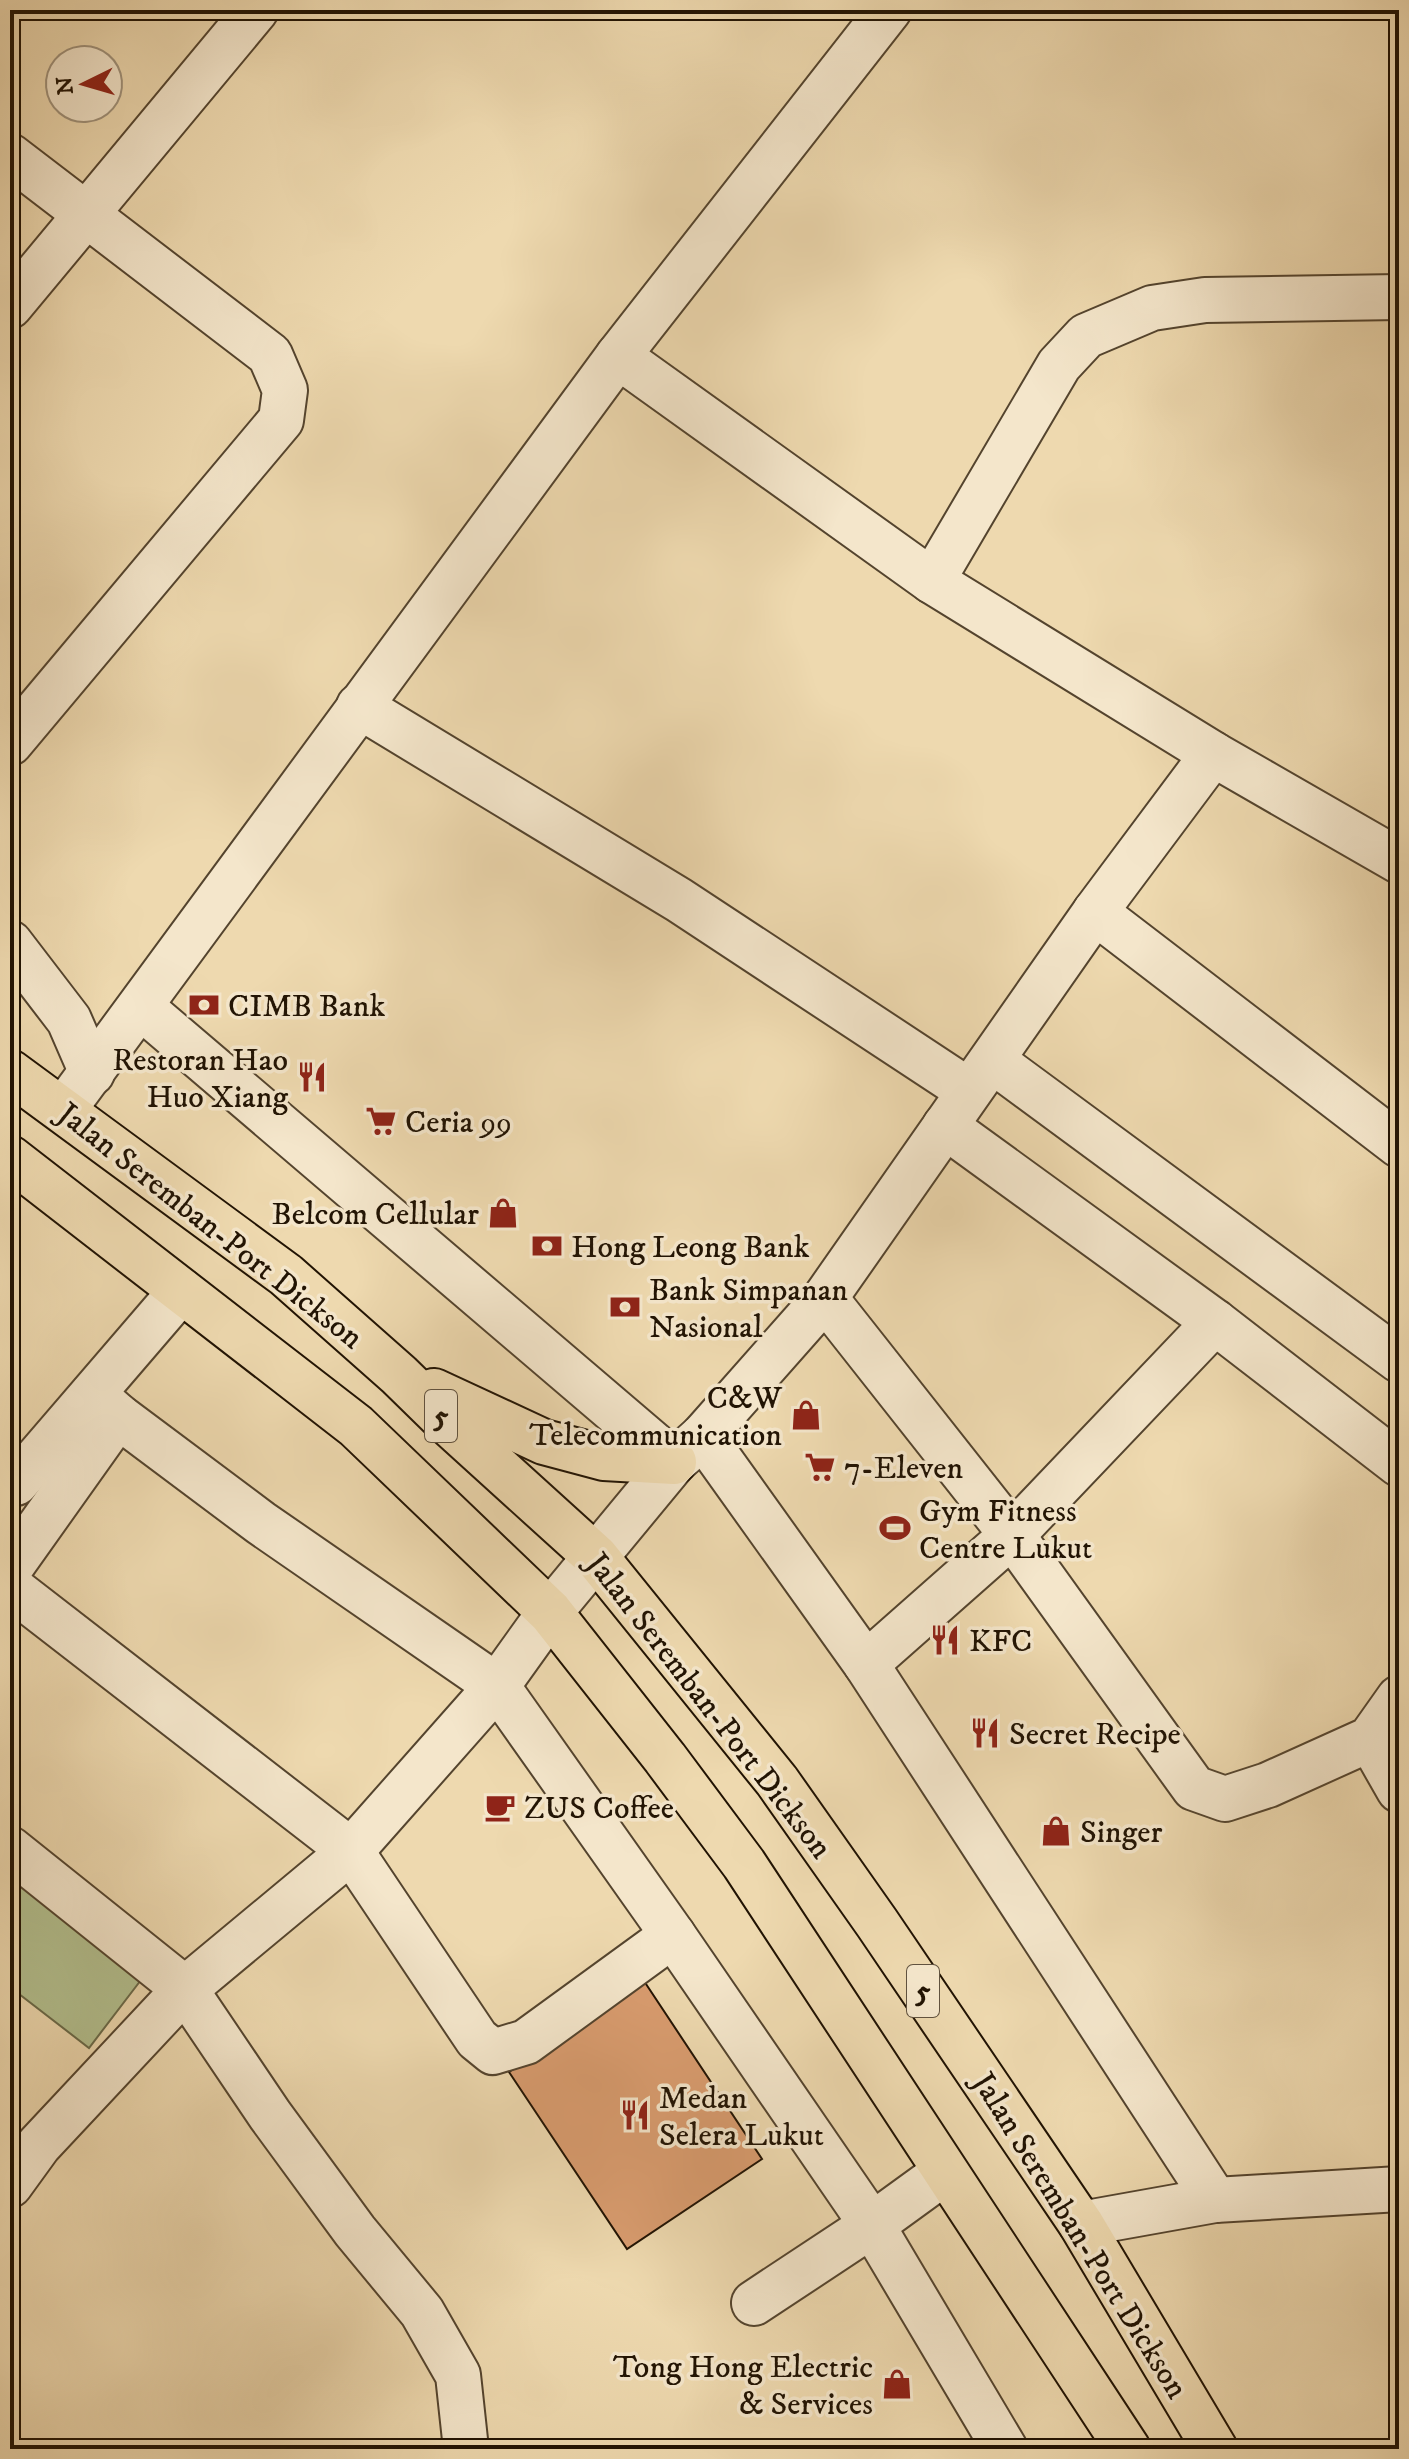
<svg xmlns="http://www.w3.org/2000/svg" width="1409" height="2459" font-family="'IM FELL DW Pica',serif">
  <rect width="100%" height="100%" fill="#eed9af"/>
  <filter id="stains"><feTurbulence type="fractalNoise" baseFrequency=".0025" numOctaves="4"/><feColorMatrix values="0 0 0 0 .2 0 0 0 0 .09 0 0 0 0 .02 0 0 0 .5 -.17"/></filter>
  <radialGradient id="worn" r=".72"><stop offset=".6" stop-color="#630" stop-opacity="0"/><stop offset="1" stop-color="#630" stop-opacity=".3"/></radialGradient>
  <polygon fill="#b3c08f" stroke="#6a6a49" stroke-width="2" points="10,1871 144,1976 89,2048 10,1987"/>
  <polygon fill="#d99c6f" stroke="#211303" stroke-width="2" points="644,1981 762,2159 627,2249 509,2072"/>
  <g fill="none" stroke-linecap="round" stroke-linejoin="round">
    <g stroke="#54442e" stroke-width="48">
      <g id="minor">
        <polyline points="10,156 270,355 285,390 281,420 10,743"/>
        <polyline points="10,306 256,10"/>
        <polyline points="618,356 932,581 1213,754 1399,861"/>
        <polyline points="932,581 1059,365 1086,336 1152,308 1205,300 1399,297"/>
        <polyline points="359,706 679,900 969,1091"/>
        <polyline points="1095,912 1399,1145"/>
        <polyline points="10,943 69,1020 92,1073"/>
        <polyline points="141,1007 674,1462"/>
        <polyline points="993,1061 1399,1360"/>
        <polyline points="64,1109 618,356 889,10"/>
        <polyline points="945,1126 1215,1322 1399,1464"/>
        <polyline points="825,1298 1012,1535 1194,1788 1225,1799 1268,1785 1370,1739 1399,1698"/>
        <polyline points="93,1394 118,1416 261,1523 497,1686 673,1935 872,2225 945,2172"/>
        <polyline points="703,1436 866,1664 1215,2200"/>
        <polyline points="10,1478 16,1483 181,1291"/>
        <polyline points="10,1568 118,1416"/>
        <polyline points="10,1587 351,1851 477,2039 493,2052 526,2042 673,1935"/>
        <polyline points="866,1664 1012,1535 1215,1322"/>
        <polyline points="1370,1739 1399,1790"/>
        <polyline points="10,1849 185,1989 270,2115 355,2231 422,2312 458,2375 466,2449"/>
        <polyline points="10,2185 39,2145 185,1989 351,1851 497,1686 550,1612 674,1462 703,1436 825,1298 1095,912 1213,754"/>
        <polyline points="1081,2224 1215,2200 1399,2189"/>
        <polyline points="754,2303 872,2225 1005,2449"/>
      </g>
    </g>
    <g stroke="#211303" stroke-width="48">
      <g id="highway">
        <polyline points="10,1072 286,1275 399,1375 446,1421 596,1557 777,1781 877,1923 1081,2224 1215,2449"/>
        <polyline points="10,1158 356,1426 550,1612 665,1758 744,1864 1128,2449"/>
        <polyline points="434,1391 544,1442 604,1458 674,1462"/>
      </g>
    </g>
    <use href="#minor" stroke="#f4e6cb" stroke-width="44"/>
    <use href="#highway" stroke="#eed9af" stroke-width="44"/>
  </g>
  <defs>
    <g id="bank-bare" transform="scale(2.4)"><path d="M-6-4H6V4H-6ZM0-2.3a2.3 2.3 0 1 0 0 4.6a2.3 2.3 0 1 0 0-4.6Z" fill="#8f2418" stroke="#f4e6cb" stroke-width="2.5" paint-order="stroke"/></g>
    <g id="restaurant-bare" transform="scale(2.4)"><path d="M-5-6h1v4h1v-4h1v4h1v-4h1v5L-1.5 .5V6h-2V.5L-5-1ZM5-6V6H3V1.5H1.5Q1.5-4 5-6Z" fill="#8f2418" stroke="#f4e6cb" stroke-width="2.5" paint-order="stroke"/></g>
    <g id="supermarket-bare" transform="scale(2.4)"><path d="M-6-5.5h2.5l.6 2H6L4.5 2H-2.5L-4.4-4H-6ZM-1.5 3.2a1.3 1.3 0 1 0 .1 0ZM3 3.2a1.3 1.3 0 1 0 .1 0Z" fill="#8f2418" stroke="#f4e6cb" stroke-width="2.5" paint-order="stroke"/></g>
    <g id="shop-bare" transform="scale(2.4)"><path d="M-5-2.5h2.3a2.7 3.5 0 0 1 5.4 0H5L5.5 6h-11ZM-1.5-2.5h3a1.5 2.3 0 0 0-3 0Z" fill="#8f2418" stroke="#f4e6cb" stroke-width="2.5" paint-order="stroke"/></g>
    <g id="stadium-bare" transform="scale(2.4)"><path d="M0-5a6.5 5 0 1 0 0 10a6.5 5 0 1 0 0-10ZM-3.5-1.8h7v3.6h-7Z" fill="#8f2418" stroke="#f4e6cb" stroke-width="2.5" paint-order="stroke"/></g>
    <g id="cafe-bare" transform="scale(2.4)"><path d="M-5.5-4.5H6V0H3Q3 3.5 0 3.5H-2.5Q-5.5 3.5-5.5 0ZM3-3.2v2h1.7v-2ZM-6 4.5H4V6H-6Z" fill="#8f2418" stroke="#f4e6cb" stroke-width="2.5" paint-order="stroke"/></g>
  </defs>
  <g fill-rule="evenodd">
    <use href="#bank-bare" x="204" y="1005"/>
    <use href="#restaurant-bare" x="312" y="1077"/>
    <use href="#supermarket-bare" x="381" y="1121"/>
    <use href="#shop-bare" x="503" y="1213"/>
    <use href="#bank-bare" x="547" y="1246"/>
    <use href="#bank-bare" x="625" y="1307"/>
    <use href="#shop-bare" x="806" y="1415"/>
    <use href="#supermarket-bare" x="820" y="1467"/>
    <use href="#stadium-bare" x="895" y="1528"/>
    <use href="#restaurant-bare" x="945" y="1640"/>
    <use href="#restaurant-bare" x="985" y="1733"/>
    <use href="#cafe-bare" x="500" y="1807"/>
    <use href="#shop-bare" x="1056" y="1831"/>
    <use href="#restaurant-bare" x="635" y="2115"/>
    <use href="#shop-bare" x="897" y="2384"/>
  </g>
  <g text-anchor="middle" stroke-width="7" stroke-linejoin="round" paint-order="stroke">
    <g fill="#f4e6cb" stroke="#60523f" stroke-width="2">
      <rect x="425" y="1390" width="32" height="52" rx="6"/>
      <rect x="907" y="1965" width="32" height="52" rx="6"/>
    </g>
    <g font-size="30" font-weight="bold" fill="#211303">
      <text x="441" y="1426">5</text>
      <text x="923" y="2001">5</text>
    </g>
    <g font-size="32" fill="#211303" stroke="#f4e6cb" text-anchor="start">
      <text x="228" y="1016">CIMB Bank</text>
      <text x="288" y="1070" text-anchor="end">Restoran Hao<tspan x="288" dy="37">Huo Xiang</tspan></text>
      <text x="405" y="1132">Ceria 99</text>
      <text x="479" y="1224" text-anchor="end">Belcom Cellular</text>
      <text x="571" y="1257">Hong Leong Bank</text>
      <text x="649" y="1300">Bank Simpanan<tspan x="649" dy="37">Nasional</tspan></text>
      <text x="782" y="1408" text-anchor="end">C&amp;W<tspan x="782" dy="37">Telecommunication</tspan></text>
      <text x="844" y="1478">7-Eleven</text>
      <text x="919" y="1521">Gym Fitness<tspan x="919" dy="37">Centre Lukut</tspan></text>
      <text x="969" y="1651">KFC</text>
      <text x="1009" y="1744">Secret Recipe</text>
      <text x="524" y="1818">ZUS Coffee</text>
      <text x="1080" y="1842">Singer</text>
      <text x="659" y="2108">Medan<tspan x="659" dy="37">Selera Lukut</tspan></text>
      <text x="873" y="2377" text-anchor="end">Tong Hong Electric<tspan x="873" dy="37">&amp; Services</tspan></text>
    </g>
    <g font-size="32" fill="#211303" stroke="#f4e6cb">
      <text transform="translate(211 1225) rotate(38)" y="11">Jalan Seremban-Port Dickson</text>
      <text transform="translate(710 1705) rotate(52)" y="11">Jalan Seremban-Port Dickson</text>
      <text transform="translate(1081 2235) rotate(58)" y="11">Jalan Seremban-Port Dickson</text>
    </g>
  </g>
  <rect width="1409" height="2459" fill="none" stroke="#eed9af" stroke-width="40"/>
  <rect x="12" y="12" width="1385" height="2435" fill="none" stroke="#211303" stroke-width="4"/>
  <rect x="20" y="20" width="1369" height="2419" fill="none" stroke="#211303" stroke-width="2"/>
  <g transform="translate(84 84) rotate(265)"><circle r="38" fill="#f4e6cb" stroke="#a0927b" stroke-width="2"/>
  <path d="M0-6L14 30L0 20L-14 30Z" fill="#8f2418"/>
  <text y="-12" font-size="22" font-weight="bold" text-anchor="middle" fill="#211303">N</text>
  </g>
  <rect width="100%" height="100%" filter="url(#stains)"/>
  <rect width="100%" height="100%" fill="url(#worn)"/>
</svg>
